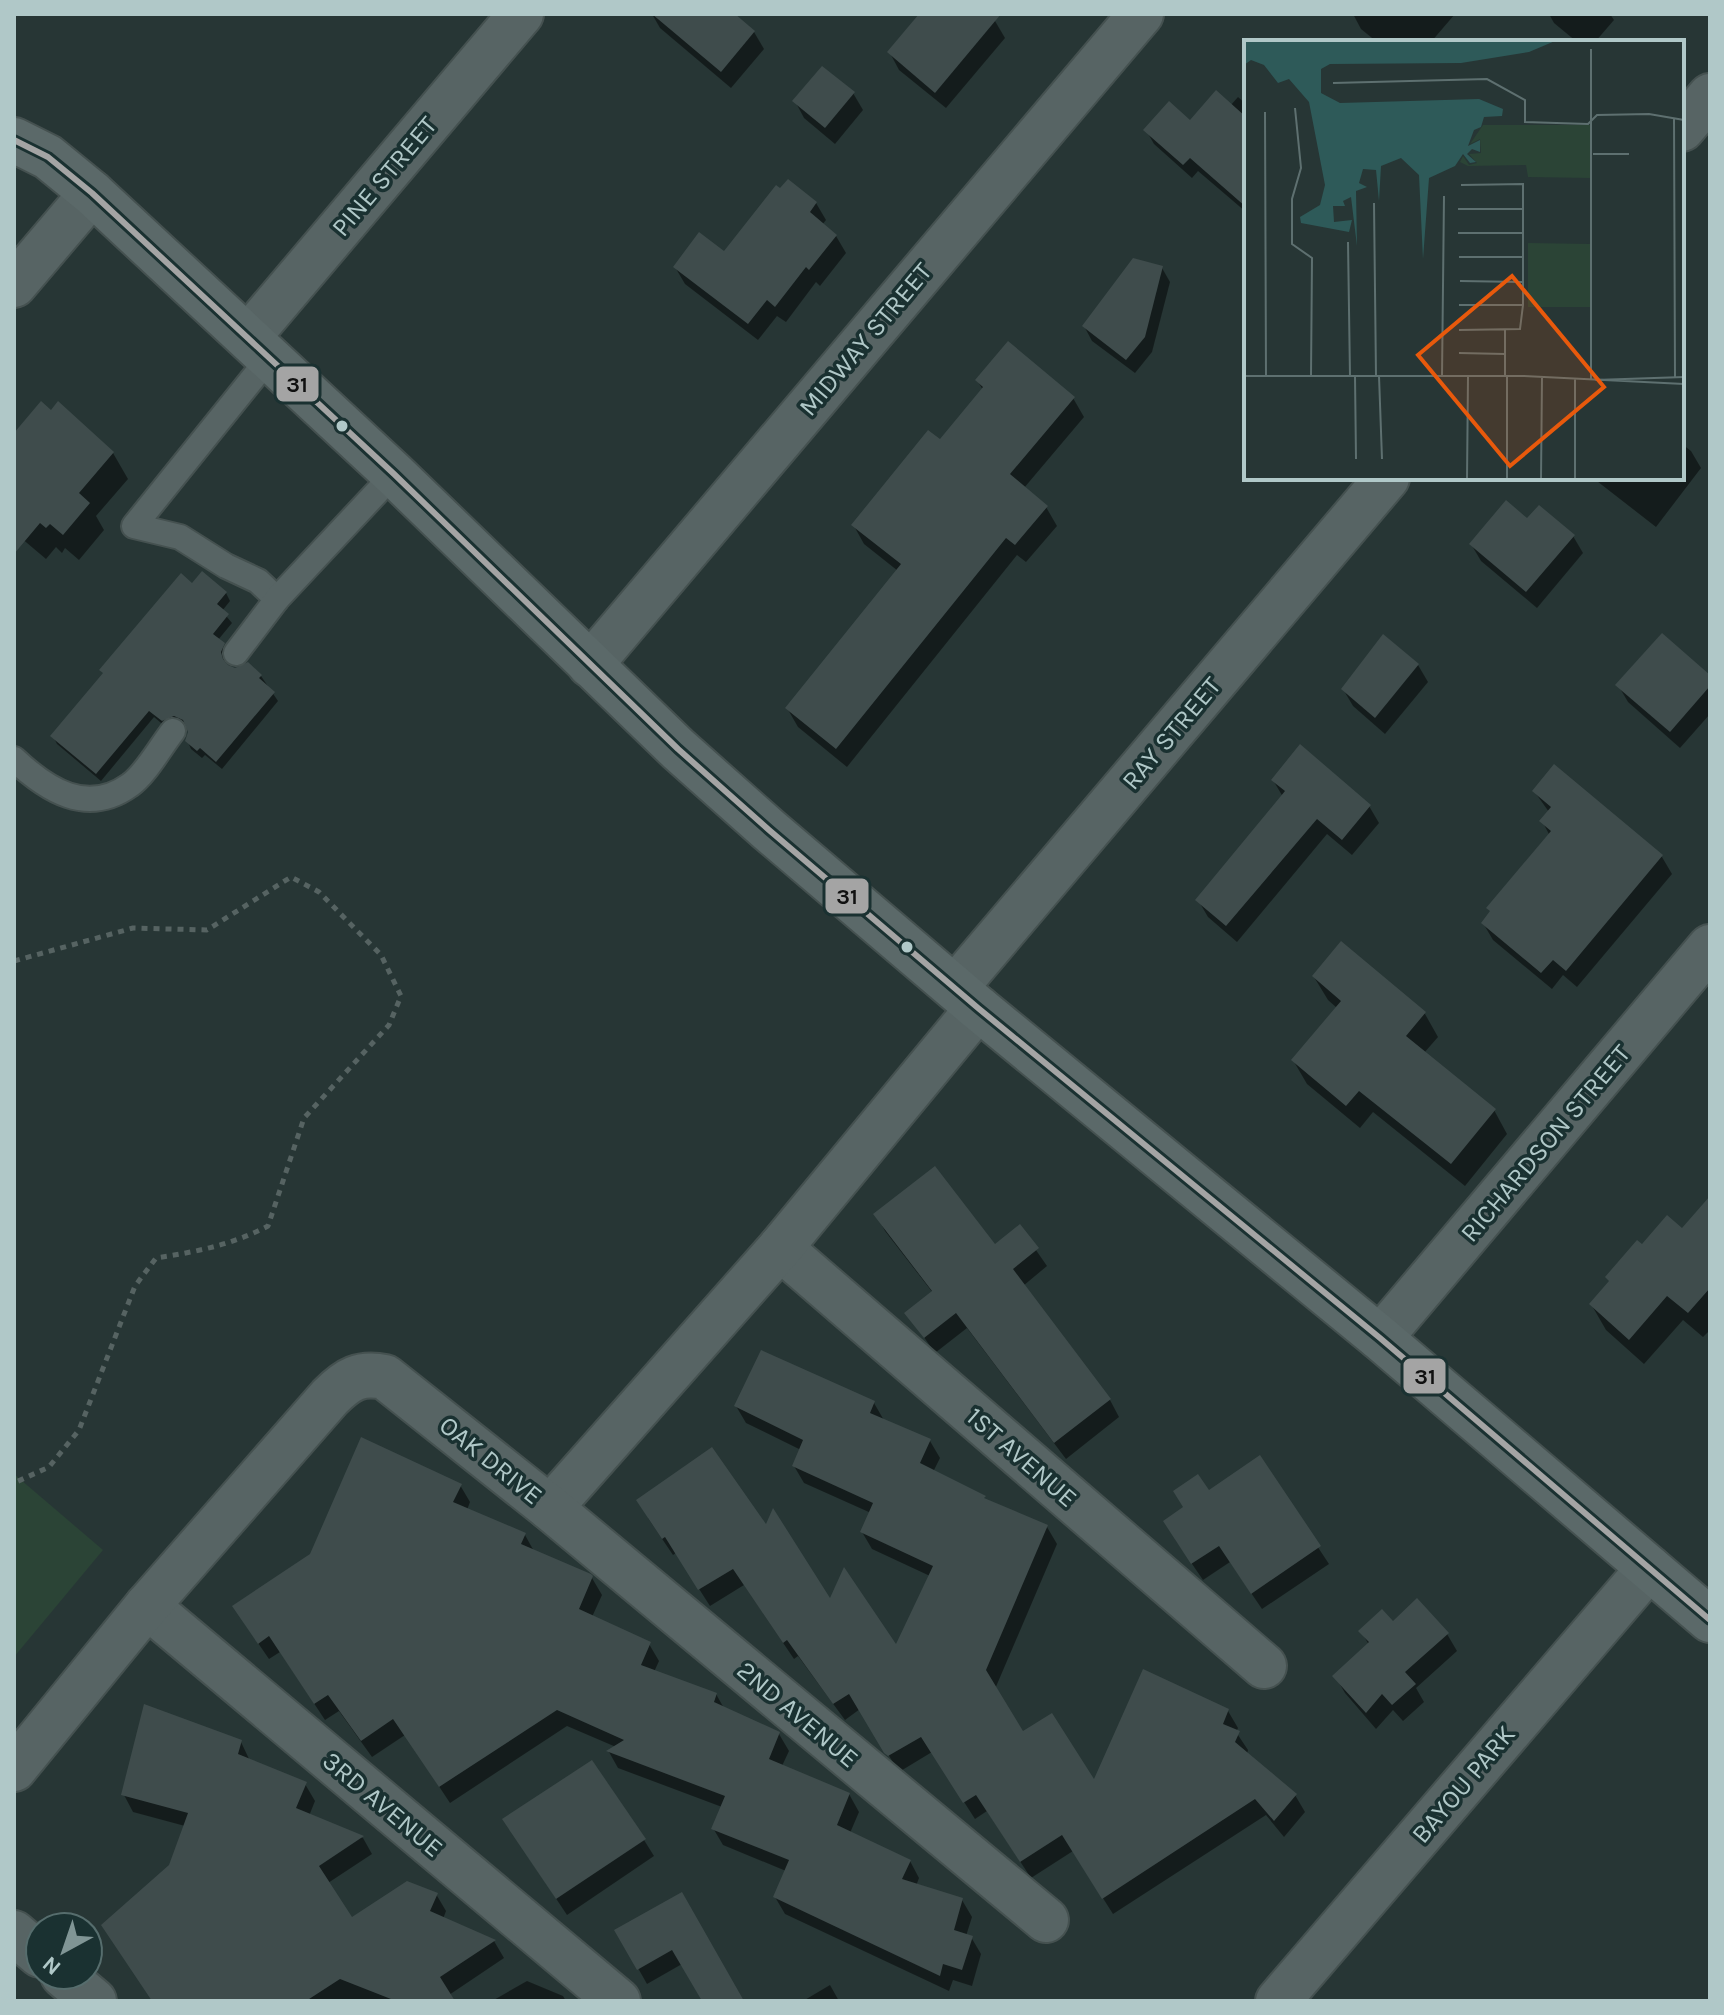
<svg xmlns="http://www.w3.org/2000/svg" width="1724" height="2015" font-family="Karla,sans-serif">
  <rect width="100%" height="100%" fill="#273635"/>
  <polygon fill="#2b4436" points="14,1474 103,1550 14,1657"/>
  <g fill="#0007">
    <polygon points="652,14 730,14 754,32 764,49 731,88 660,28"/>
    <polygon points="922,14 987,14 995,21 1005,38 946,108 899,70 890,53"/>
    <polygon points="1353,14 1455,14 1431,42 1377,42 1361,29"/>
    <polygon points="1549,14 1610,14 1614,20 1595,42 1577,42 1554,23"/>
    <polygon points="853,93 863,110 835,144 804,118 795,101"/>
    <polygon points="1238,97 1246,104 1246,212 1198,171 1192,178 1154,144 1146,130 1191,123 1230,106"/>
    <polygon points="816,203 826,220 822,225 836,236 846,253 820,286 816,282 786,322 777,316 758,340 685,284 675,267 724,254"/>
    <polygon points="1162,268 1170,282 1152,352 1135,373 1092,341 1084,326"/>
    <polygon points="977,380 1073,398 1084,417 1024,488 1046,507 1057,526 1026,562 1017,555 847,767 798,727 787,708 898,571 864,544 854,526 940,442 983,390"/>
    <polygon points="14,436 113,453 128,479 96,516 104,530 79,560 65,548 62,553 56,547 46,559 14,532"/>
    <polygon points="1682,444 1691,451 1701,468 1656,527 1593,478 1682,478"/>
    <polygon points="1528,521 1573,536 1583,553 1537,608 1481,561 1471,544"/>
    <polygon points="192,586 226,593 230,601 222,611 232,623 218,640 228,653 225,666 261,676 278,701 222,769 205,755 202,758 191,749 187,740 190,732 188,727 179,723 167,728 154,717 101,781 57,744 53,736"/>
    <polygon points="1418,665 1428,682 1385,734 1353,706 1343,689"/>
    <polygon points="1710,677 1710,714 1680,748 1628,702 1618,685"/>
    <polygon points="1555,767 1662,857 1672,874 1577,987 1563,975 1552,989 1493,940 1483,923 1550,836 1542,821 1549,812 1534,791"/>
    <polygon points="1273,780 1369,806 1379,823 1352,855 1327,834 1237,942 1208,917 1198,900 1283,797"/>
    <polygon points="1314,977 1425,1014 1438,1037 1424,1053 1494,1110 1507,1134 1465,1186 1373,1112 1360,1128 1307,1084 1293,1060 1337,1008 1328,1000"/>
    <polygon points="876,1214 994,1246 1020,1227 1047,1266 1023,1286 1110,1400 1119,1417 1066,1459 967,1328 935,1353 907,1313 933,1293 885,1231"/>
    <polygon points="1710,1225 1710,1330 1703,1337 1683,1320 1644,1364 1606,1330 1591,1304 1642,1247"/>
    <polygon points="874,1403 885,1422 930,1441 940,1458 933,1472 986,1501 1047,1527 1057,1544 995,1689 1022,1734 1094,1783 1228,1711 1238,1728 1236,1732 1248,1750 1247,1754 1295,1795 1305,1812 1284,1837 1266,1815 1113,1914 1073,1851 1031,1878 987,1811 975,1819 932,1752 899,1772 860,1709 845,1720 798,1656 794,1659 744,1585 710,1606 676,1553 673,1555 648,1518 766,1528 830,1602 896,1648 930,1576 872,1549 862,1532 871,1513 804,1483 794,1466 801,1450 746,1423 736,1406"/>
    <polygon points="1259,1458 1329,1564 1262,1609 1230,1562 1203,1580 1175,1539 1208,1492"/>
    <polygon points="460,1485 470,1502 467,1510 525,1535 535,1553 592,1578 602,1595 592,1617 649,1644 659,1661 654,1672 716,1694 725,1710 779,1734 789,1751 782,1766 849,1794 859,1812 850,1833 910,1861 919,1878 916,1886 962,1900 972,1917 966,1936 971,1937 981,1954 972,1986 953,1980 949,1991 785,1914 775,1897 786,1871 723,1845 713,1828 722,1807 618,1768 609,1752 616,1747 567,1726 450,1803 405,1735 372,1757 339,1711 325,1720 280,1652 269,1659 245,1624"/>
    <polygon points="1393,1624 1447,1634 1457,1651 1416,1688 1424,1702 1403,1721 1393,1710 1376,1729 1345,1693 1335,1676 1369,1645 1361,1631"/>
    <polygon points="241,1742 250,1761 305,1784 315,1801 309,1816 363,1838 372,1854 328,1883 352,1919 436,1894 446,1911 443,1919 494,1941 504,1958 449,1995 453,2001 152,2001 171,1866 185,1826 133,1812 124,1795"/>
    <polygon points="515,1837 644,1840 654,1856 567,1915"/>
    <polygon points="681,1895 742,2001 705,2001 682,1964 647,1984 617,1931"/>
    <polygon points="527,1981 563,1996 566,2001 492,2001"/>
    <polygon points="830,1985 839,2001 803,2001"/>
  </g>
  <g fill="#3f4c4c">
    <polygon points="652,14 735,14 755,31 721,72"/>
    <polygon points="919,14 1001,14 935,93 887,52"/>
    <polygon points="822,66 855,92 825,128 792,101"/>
    <polygon points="1216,90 1246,117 1246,207 1190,158 1183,165 1143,130 1169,101 1190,120"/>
    <polygon points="788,179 817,202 810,212 837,235 809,270 806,267 775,307 767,300 748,324 673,267 699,232 724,251 776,185 780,188"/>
    <polygon points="1133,258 1163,266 1145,337 1126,360 1082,326"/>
    <polygon points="1008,341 1075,397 1010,474 1048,506 1015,545 1006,538 836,749 785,708 901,564 851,525 928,430 940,439 983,387 975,380"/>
    <polygon points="41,401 51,410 58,401 114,452 79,493 90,503 63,535 50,524 46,528 40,523 14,554 14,433"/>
    <polygon points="1506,500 1527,518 1539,505 1575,535 1526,592 1469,544"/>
    <polygon points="202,571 227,592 217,604 229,614 213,634 225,643 221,652 223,659 228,665 235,668 248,662 262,675 259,678 275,692 216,762 200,748 197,751 185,741 188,732 183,720 174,716 162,721 149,711 96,774 50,736 103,673 99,670 181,573 192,583"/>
    <polygon points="1662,633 1710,675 1710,686 1670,732 1615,685"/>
    <polygon points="1383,634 1419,664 1375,718 1341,689"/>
    <polygon points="1300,744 1371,805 1342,840 1317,819 1226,926 1195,900 1285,791 1271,780"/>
    <polygon points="1554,764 1663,855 1566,971 1553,960 1541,973 1481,923 1490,911 1486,908 1551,831 1539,821 1551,807 1532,791"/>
    <polygon points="1341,941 1426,1012 1406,1036 1496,1109 1451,1164 1359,1091 1346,1106 1291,1060 1341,1001 1312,976"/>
    <polygon points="935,1166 995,1244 1020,1224 1039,1248 1013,1269 1111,1399 1054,1443 956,1313 924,1338 904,1313 932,1291 873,1214"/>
    <polygon points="1710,1196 1710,1288 1688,1313 1667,1296 1629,1340 1589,1304 1609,1281 1605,1277 1637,1240 1642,1244 1667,1215 1682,1228"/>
    <polygon points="761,1350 875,1401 870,1413 931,1439 920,1463 986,1496 984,1498 1048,1525 986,1670 1023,1731 1052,1713 1094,1779 1143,1669 1229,1709 1223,1724 1240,1731 1235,1742 1297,1794 1274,1821 1255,1799 1102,1899 1062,1835 1020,1862 976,1795 963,1803 921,1737 888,1756 884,1753 849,1694 833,1704 787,1640 783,1643 733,1569 698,1590 665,1537 662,1539 636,1500 712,1447 766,1524 773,1508 830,1598 844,1567 896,1644 933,1566 860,1532 873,1503 792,1466 803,1440 734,1406"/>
    <polygon points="361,1437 462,1484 453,1502 526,1533 521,1544 591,1574 593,1576 579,1609 651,1642 641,1665 717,1693 714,1702 780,1732 769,1759 850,1793 837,1825 911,1860 902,1879 963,1898 954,1930 973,1936 962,1970 943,1964 940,1976 773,1897 789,1860 711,1829 725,1796 606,1751 624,1740 557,1710 439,1787 393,1719 361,1741 328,1695 314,1704 269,1636 258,1644 232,1606 310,1554"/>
    <polygon points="1260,1455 1321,1546 1251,1594 1219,1546 1191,1564 1163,1521 1183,1507 1173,1491 1198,1474 1209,1490"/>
    <polygon points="1417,1598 1449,1633 1405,1672 1416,1684 1392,1705 1382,1694 1366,1713 1332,1676 1369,1642 1358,1631 1382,1609 1393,1621"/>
    <polygon points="144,1704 242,1740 238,1754 307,1782 296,1808 364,1836 319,1866 352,1917 407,1881 438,1893 430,1911 496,1940 440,1977 455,2001 396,2001 340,1979 306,2001 152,2001 101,1925 169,1865 188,1813 121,1795"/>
    <polygon points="592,1760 646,1839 556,1899 502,1819"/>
    <polygon points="682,1892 744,2001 702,2001 672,1950 637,1970 614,1930"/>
  </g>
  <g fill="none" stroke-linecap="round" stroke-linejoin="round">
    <g stroke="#455150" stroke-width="28">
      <g id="service">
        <polyline points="270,357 134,526 180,537 226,566 258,581 277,599"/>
        <polyline points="236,653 277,599 394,474"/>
        <path d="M 14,759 C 47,790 87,816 130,785 C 145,775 161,746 173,731"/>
      </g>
    </g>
    <g stroke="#455150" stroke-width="48">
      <g id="minor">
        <polyline points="1682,129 1710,96"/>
        <polyline points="14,285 92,193"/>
        <polyline points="248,337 521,14"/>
        <polyline points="590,665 1141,14"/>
        <polyline points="955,988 1387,478"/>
        <polyline points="780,1248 1264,1666"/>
        <polyline points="1380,1338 1710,947"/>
        <polyline points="550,1508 780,1248 978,1008"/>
        <polyline points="147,1606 618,2001"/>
        <path d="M 14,1769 L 147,1606 L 330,1397 C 348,1379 360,1372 385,1377 L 550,1508 L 1046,1920"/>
        <polyline points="14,1933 40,1955"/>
        <polyline points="63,1975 94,2001"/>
        <polyline points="1278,2001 1649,1568"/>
      </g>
    </g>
    <g stroke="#455150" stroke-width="48">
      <polyline id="secondary" points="14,140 48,157 92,193 394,474 678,749 769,830 978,1008 1380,1338 1710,1620"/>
    </g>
    <path stroke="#566362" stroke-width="5" stroke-dasharray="6 6" stroke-linecap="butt" d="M 14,961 L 133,928 L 207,930 L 291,877 L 319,892 L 381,955 L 401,996 L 389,1025 L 304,1118 L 268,1226 C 232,1245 195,1252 156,1258 L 135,1286 L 79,1430 L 49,1467 L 14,1483"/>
    <use href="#service" stroke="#576464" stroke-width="24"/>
    <use href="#minor" stroke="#576464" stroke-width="44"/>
    <use href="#secondary" stroke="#5b6969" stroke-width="44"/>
    <g stroke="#1a3131" stroke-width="12">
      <polyline id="bus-1" points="14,140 48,157 92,193 394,474 678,749 769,830 978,1008 1380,1338 1710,1620"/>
    </g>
    <use href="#bus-1" stroke="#a4a4a4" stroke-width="6"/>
  </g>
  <g fill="#b0c8c8" stroke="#1a3131" stroke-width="3">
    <circle cx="342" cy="426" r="7"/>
    <circle cx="907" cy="947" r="7"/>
  </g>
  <g text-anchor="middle" stroke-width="7" stroke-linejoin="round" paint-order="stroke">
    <g font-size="26" fill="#b0c8c8" stroke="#1a3131">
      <text transform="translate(384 176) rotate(-50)" y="9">PINE STREET</text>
      <text transform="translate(865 339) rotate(-50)" y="9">MIDWAY STREET</text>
      <text transform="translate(1171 733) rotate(-50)" y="9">RAY STREET</text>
      <text transform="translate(1545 1143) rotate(-50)" y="9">RICHARDSON STREET</text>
      <text transform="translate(1022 1457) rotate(41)" y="9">1ST AVENUE</text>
      <text transform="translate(491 1460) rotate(39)" y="9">OAK DRIVE</text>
      <text transform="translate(798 1714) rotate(40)" y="9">2ND AVENUE</text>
      <text transform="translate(1463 1784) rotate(-50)" y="9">BAYOU PARK</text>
      <text transform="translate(383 1804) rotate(40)" y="9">3RD AVENUE</text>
    </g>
  </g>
  <g transform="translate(1244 40)">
    <rect width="440" height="440" fill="#273635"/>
    <path d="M 239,85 L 347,85 L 347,138 L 284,137 L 282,125 L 224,126 L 216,122 L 219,116 L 225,125 L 233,123 L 225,114 L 237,113 L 236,99 L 226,104 ZM 284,203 L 346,204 L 346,267 L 284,267 Z" fill="#2b4436"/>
    <path d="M 0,1 L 311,1 L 285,12 L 217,23 L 86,24 L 77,29 L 77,53 L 96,63 L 235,59 L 259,69 L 258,76 L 240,77 L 237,87 L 230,90 L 224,106 L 236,100 L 236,112 L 228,109 L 223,114 L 232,122 L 226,123 L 219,114 L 211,126 L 185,138 L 179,219 L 175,135 L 157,118 L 137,126 L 135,161 L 132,130 L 119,129 L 115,143 L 123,147 L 112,151 L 113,206 L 107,157 L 99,161 L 101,166 L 89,166 L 90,182 L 108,180 L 105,192 L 57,183 L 56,177 L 76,165 L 81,145 L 65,62 L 45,39 L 34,43 L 20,25 L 7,20 L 0,25 Z" fill="#2e5a59"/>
    <path fill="none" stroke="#5e7070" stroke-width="2" d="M 89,43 L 243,39 L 281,60 L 281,82 L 344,84 L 353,75 L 405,74 L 440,80M 51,68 L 57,128 L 48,159 L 48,204 L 68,218 L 67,336M 21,72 L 22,336M 430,78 L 431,337M 349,114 L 385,114M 130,163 L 132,336M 214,169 L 278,169M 214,193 L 279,193M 104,202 L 106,336M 215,217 L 279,217M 216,241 L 278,242M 215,265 L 279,265M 215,290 L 276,289 L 279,265 L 279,144 L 217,145M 215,313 L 261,314M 0,336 L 280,336 L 440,344M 111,336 L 112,419M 135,336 L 138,419M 198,336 L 200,156M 261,336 L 261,289M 347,340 L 347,9M 351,340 L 440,337M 223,439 L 224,337M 263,439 L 263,336M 297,439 L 298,337M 331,439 L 331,339"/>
    <path fill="#e8590c" fill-opacity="0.15" stroke="#e8590c" stroke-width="4" d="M 268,236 L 360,347 L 266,426 L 174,315 Z"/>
    <rect width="440" height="440" fill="none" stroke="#b0c8c8" stroke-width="4"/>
  </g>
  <g stroke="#1a3131" stroke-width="3">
    <rect x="275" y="365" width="45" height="38" rx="8" fill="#a4a4a4"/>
    <rect x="824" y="877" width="46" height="38" rx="8" fill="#a4a4a4"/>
    <rect x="1402" y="1357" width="45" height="38" rx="8" fill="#a4a4a4"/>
  </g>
  <g font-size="22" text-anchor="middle" font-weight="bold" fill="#111">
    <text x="297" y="392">31</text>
    <text x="847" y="904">31</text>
    <text x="1425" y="1384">31</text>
  </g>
  <rect width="1724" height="2015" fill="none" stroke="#b0c8c8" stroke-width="32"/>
  <g transform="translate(64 1951) rotate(220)"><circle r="38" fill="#1a3131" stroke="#566d6d" stroke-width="2"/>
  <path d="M0-6L14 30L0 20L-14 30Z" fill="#809595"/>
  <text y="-12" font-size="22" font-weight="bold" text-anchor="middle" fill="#b0c8c8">N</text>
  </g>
</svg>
